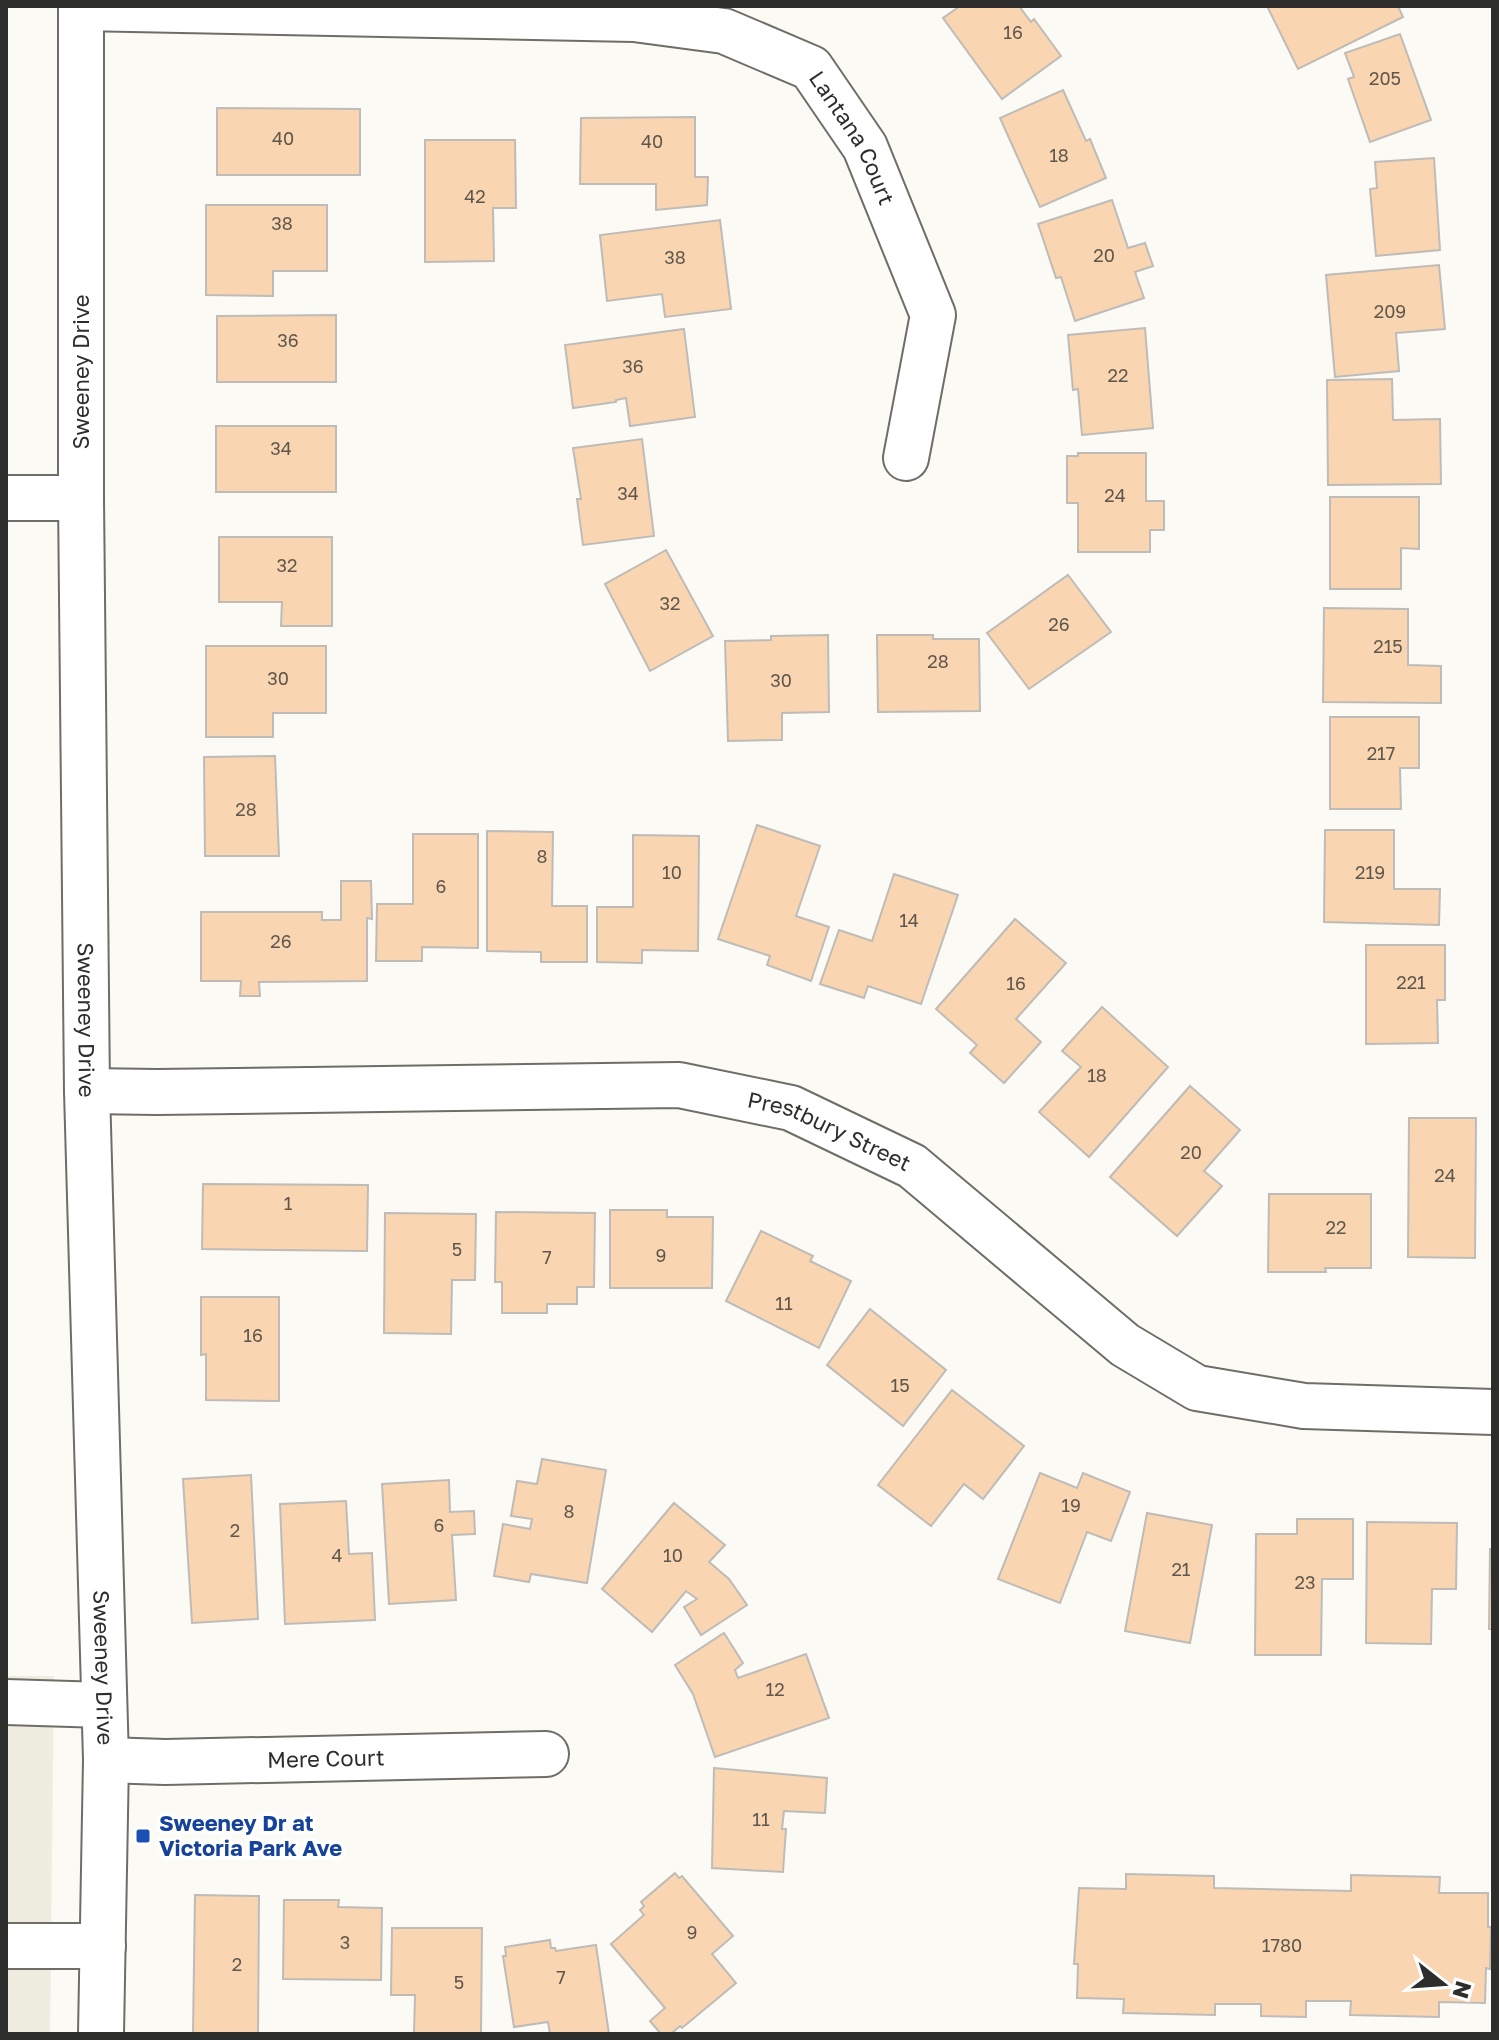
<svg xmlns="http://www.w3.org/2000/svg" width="1499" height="2040" font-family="'Golos Text',sans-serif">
  <rect width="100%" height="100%" fill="#fbfaf4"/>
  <polygon fill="#efede0" points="6,1676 54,1676 50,2034 6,2034"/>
  <g fill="#f9d6b1" stroke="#bfbbb7" stroke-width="2">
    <polygon points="960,6 1019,6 1031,22 1034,19 1061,56 1002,99 943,18"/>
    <polygon points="1267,6 1398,6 1403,17 1298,69"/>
    <polygon points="1400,34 1431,120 1370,142 1348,79 1354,77 1345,53"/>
    <polygon points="1063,90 1086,141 1090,139 1106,178 1040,207 1000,118"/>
    <polygon points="217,108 360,109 360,175 217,175"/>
    <polygon points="695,117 695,177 708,177 707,205 656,210 656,184 580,184 581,118"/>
    <polygon points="425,140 515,140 516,208 493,208 494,261 425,262"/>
    <polygon points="1434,158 1440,250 1376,256 1370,189 1377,188 1375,162"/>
    <polygon points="1112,200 1128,248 1145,243 1153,266 1135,272 1144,298 1075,321 1061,277 1056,278 1038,224"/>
    <polygon points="206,205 327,205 327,271 273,271 273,296 206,295"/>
    <polygon points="720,220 731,309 665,317 662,294 607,301 600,235"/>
    <polygon points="1439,265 1445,329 1396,333 1399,371 1335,377 1326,275"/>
    <polygon points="336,315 336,382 217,382 217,316"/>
    <polygon points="1145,328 1153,428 1082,435 1078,389 1073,390 1068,335"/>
    <polygon points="684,329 695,417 630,426 626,398 616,400 616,402 573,408 565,345"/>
    <polygon points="1392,379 1393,420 1440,419 1441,484 1328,485 1327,380"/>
    <rect x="216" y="426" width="120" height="66"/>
    <polygon points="642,439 654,536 583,545 577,499 581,499 573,448"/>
    <polygon points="1078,453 1146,453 1146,501 1164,501 1164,530 1150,530 1150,552 1078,552 1078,503 1067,503 1067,456 1078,456"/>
    <polygon points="1330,497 1419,497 1419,549 1401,548 1401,589 1330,589"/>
    <polygon points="219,537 332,537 332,626 281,626 282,602 219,602"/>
    <polygon points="666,550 713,636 650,671 605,584"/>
    <polygon points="1068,575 1111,632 1029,689 987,633"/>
    <polygon points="1324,608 1408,609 1408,665 1441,666 1441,703 1323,702"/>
    <polygon points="828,635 829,712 782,713 782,740 728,741 725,641 771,640 771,636"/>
    <polygon points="877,635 933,635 933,639 979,639 980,711 878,712"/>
    <polygon points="206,646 326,646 326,713 273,713 273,737 206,737"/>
    <polygon points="1330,717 1419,717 1419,768 1400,768 1401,809 1330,809"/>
    <polygon points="275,756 279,856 205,856 204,757"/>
    <polygon points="757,825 820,846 796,916 829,927 811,981 767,965 770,956 718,939"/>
    <polygon points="1325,830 1394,830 1394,889 1440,889 1439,925 1324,922"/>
    <polygon points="487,831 553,832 552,906 587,906 587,962 541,962 541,952 487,951"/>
    <polygon points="413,834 478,834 478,948 422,947 422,961 376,961 377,904 413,904"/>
    <polygon points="633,835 699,836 698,951 642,950 642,963 597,962 597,907 633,907"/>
    <polygon points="894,874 958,895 921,1004 868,986 864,998 820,984 839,930 872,941"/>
    <polygon points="341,881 371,881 372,919 367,918 367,981 259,982 260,996 240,996 241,981 201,981 201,912 322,912 322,920 341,920"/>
    <polygon points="1015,919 1066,963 1016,1019 1041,1042 1004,1083 970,1053 977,1045 936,1009"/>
    <polygon points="1366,945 1445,945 1445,1000 1437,1000 1438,1043 1366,1044"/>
    <polygon points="1102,1007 1168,1067 1089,1157 1039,1112 1081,1067 1062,1051"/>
    <polygon points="1190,1086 1240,1130 1204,1171 1222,1186 1177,1236 1110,1177"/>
    <polygon points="1409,1118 1476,1118 1475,1258 1408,1257"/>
    <polygon points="203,1184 368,1185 367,1251 202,1249"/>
    <polygon points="1269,1194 1371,1194 1371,1268 1325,1268 1326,1272 1268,1272"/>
    <polygon points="610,1210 667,1210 667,1217 713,1217 712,1288 610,1288"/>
    <polygon points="496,1212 595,1213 594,1287 577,1287 577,1304 547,1304 547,1313 502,1313 502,1282 495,1282"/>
    <polygon points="385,1213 476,1214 475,1280 452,1280 451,1334 384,1333"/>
    <polygon points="761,1231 813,1256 810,1261 851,1281 819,1348 726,1301"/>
    <polygon points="201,1297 279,1297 279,1401 206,1400 206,1354 201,1355"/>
    <polygon points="870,1309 946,1370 903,1426 827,1365"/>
    <polygon points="952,1390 1024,1446 983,1499 964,1484 931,1526 878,1485"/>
    <polygon points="542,1459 606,1470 587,1583 531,1574 529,1582 494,1576 503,1524 530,1529 532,1519 511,1516 517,1481 537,1484"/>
    <polygon points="1040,1473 1077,1488 1083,1473 1130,1492 1111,1541 1087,1532 1060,1603 998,1579"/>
    <polygon points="251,1475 258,1619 192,1623 183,1479"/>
    <polygon points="449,1480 450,1512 474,1511 475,1534 452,1535 456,1600 389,1604 382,1484"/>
    <polygon points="346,1501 349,1554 372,1553 375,1620 285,1624 280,1504"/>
    <polygon points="674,1503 725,1545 709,1562 729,1579 747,1605 701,1635 684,1607 697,1599 686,1591 652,1632 602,1589"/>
    <polygon points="1147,1513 1212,1525 1190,1643 1125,1631"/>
    <polygon points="1297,1519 1353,1519 1353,1579 1322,1579 1321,1655 1255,1655 1256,1534 1297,1534"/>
    <polygon points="1367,1522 1457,1523 1456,1589 1432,1589 1431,1644 1366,1643"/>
    <polygon points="1490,1549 1493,1549 1493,1629 1489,1629"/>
    <polygon points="724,1633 743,1663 735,1670 738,1678 806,1654 829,1718 715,1757 693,1694 675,1665"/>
    <polygon points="714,1768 827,1778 825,1813 784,1811 782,1829 786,1829 783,1872 712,1868"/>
    <polygon points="675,1873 679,1878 682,1876 733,1936 712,1954 736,1983 682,2028 680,2026 671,2034 661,2034 650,2021 665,2008 611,1944 644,1915 640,1910 644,1906 641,1902"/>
    <polygon points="1126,1874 1214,1876 1214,1888 1351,1891 1351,1875 1440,1877 1439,1893 1488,1893 1488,1927 1491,1927 1490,1969 1486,1968 1485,2003 1439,2002 1439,2017 1350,2015 1351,2001 1306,2001 1306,2017 1261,2016 1261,2004 1215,2004 1215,2015 1123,2013 1124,1999 1077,1998 1078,1964 1074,1964 1079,1888 1126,1889"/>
    <polygon points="195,1895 259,1896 258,2034 193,2034"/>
    <polygon points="284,1900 339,1900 338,1907 382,1908 381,1980 283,1979"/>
    <polygon points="392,1928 482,1928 481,2034 414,2034 415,1995 391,1995"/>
    <polygon points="550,1940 551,1948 555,1948 556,1951 596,1945 609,2034 550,2034 548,2022 514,2027 503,1956 506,1956 505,1947"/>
  </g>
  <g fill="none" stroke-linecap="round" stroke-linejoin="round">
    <g stroke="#6e6d68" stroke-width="48">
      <g id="minor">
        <path id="s1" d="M 81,6 L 81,498 L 87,1091 L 106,1760 L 101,2034"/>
        <path id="s2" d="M 81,8 L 634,19 L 724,31 L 811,68 L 865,147 L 933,315 L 906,458"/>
        <polyline points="6,498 81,498"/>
        <path id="s3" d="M 87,1091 L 157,1092 L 679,1085 L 791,1108 L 912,1166 L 1125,1345 L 1197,1388 L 1304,1406 L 1493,1412"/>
        <polyline points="6,1702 104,1705"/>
        <path id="s4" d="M 106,1760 L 165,1762 L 546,1754"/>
        <polyline points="6,1946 103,1946"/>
      </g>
    </g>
    <use href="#minor" stroke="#fff" stroke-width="44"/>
  </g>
  <rect fill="#1a4fb4" stroke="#fff" stroke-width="3" x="135" y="1828" width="16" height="16" rx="4"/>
  <g text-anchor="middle" stroke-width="7" stroke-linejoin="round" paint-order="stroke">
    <g font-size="18" fill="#60574c">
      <text x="1013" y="39">16</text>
      <text x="1385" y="85">205</text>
      <text x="283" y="145">40</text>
      <text x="652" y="148">40</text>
      <text x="1059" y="162">18</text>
      <text x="475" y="203">42</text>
      <text x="282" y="230">38</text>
      <text x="1104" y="262">20</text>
      <text x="675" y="264">38</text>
      <text x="1390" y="318">209</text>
      <text x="288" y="347">36</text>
      <text x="633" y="373">36</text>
      <text x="1118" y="382">22</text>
      <text x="281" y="455">34</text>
      <text x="628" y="500">34</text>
      <text x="1115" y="502">24</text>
      <text x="287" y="572">32</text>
      <text x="670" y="610">32</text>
      <text x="1059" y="631">26</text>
      <text x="1388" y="653">215</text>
      <text x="938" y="668">28</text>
      <text x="278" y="685">30</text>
      <text x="781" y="687">30</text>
      <text x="1381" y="760">217</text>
      <text x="246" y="816">28</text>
      <text x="542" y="863">8</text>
      <text x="672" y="879">10</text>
      <text x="1370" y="879">219</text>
      <text x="441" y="893">6</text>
      <text x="909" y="927">14</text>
      <text x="281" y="948">26</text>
      <text x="1411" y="989">221</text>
      <text x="1016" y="990">16</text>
      <text x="1097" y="1082">18</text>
      <text x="1191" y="1159">20</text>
      <text x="1445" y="1182">24</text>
      <text x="288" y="1210">1</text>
      <text x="1336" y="1234">22</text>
      <text x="457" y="1256">5</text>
      <text x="661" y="1262">9</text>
      <text x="547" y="1264">7</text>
      <text x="784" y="1310">11</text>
      <text x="253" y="1342">16</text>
      <text x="900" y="1392">15</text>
      <text x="1071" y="1512">19</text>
      <text x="569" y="1518">8</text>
      <text x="439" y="1532">6</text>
      <text x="235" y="1537">2</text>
      <text x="337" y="1562">4</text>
      <text x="673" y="1562">10</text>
      <text x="1181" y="1576">21</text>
      <text x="1305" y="1589">23</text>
      <text x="775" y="1696">12</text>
      <text x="761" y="1826">11</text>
      <text x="692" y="1939">9</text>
      <text x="345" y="1949">3</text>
      <text x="1282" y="1952">1780</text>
      <text x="237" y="1971">2</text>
      <text x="561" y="1984">7</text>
      <text x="459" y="1989">5</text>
    </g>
    <g font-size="22" fill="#2d2d2b" stroke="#fff">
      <text dy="8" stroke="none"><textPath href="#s2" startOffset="820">Lantana Court</textPath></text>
      <text transform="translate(81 372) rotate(-90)" y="8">Sweeney Drive</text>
      <text dy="8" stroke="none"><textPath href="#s1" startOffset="1014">Sweeney Drive</textPath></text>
      <text dy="8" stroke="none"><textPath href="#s3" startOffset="750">Prestbury Street</textPath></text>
      <text dy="8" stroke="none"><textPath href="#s1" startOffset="1662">Sweeney Drive</textPath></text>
      <text dy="8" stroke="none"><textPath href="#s4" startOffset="220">Mere Court</textPath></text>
    </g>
    <g font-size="22" font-weight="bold" fill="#164399" stroke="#fff" text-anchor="start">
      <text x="159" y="1831">Sweeney Dr at<tspan x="159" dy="25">Victoria Park Ave</tspan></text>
    </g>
  </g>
  <rect width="1499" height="2040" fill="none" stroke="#2d2d2b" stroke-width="16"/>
  <g transform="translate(1443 1984) rotate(107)" stroke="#ffffff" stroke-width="6" paint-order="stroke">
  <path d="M0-6L14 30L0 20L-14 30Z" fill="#2d2d2b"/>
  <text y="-12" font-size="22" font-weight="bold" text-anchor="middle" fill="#2d2d2b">N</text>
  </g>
</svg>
